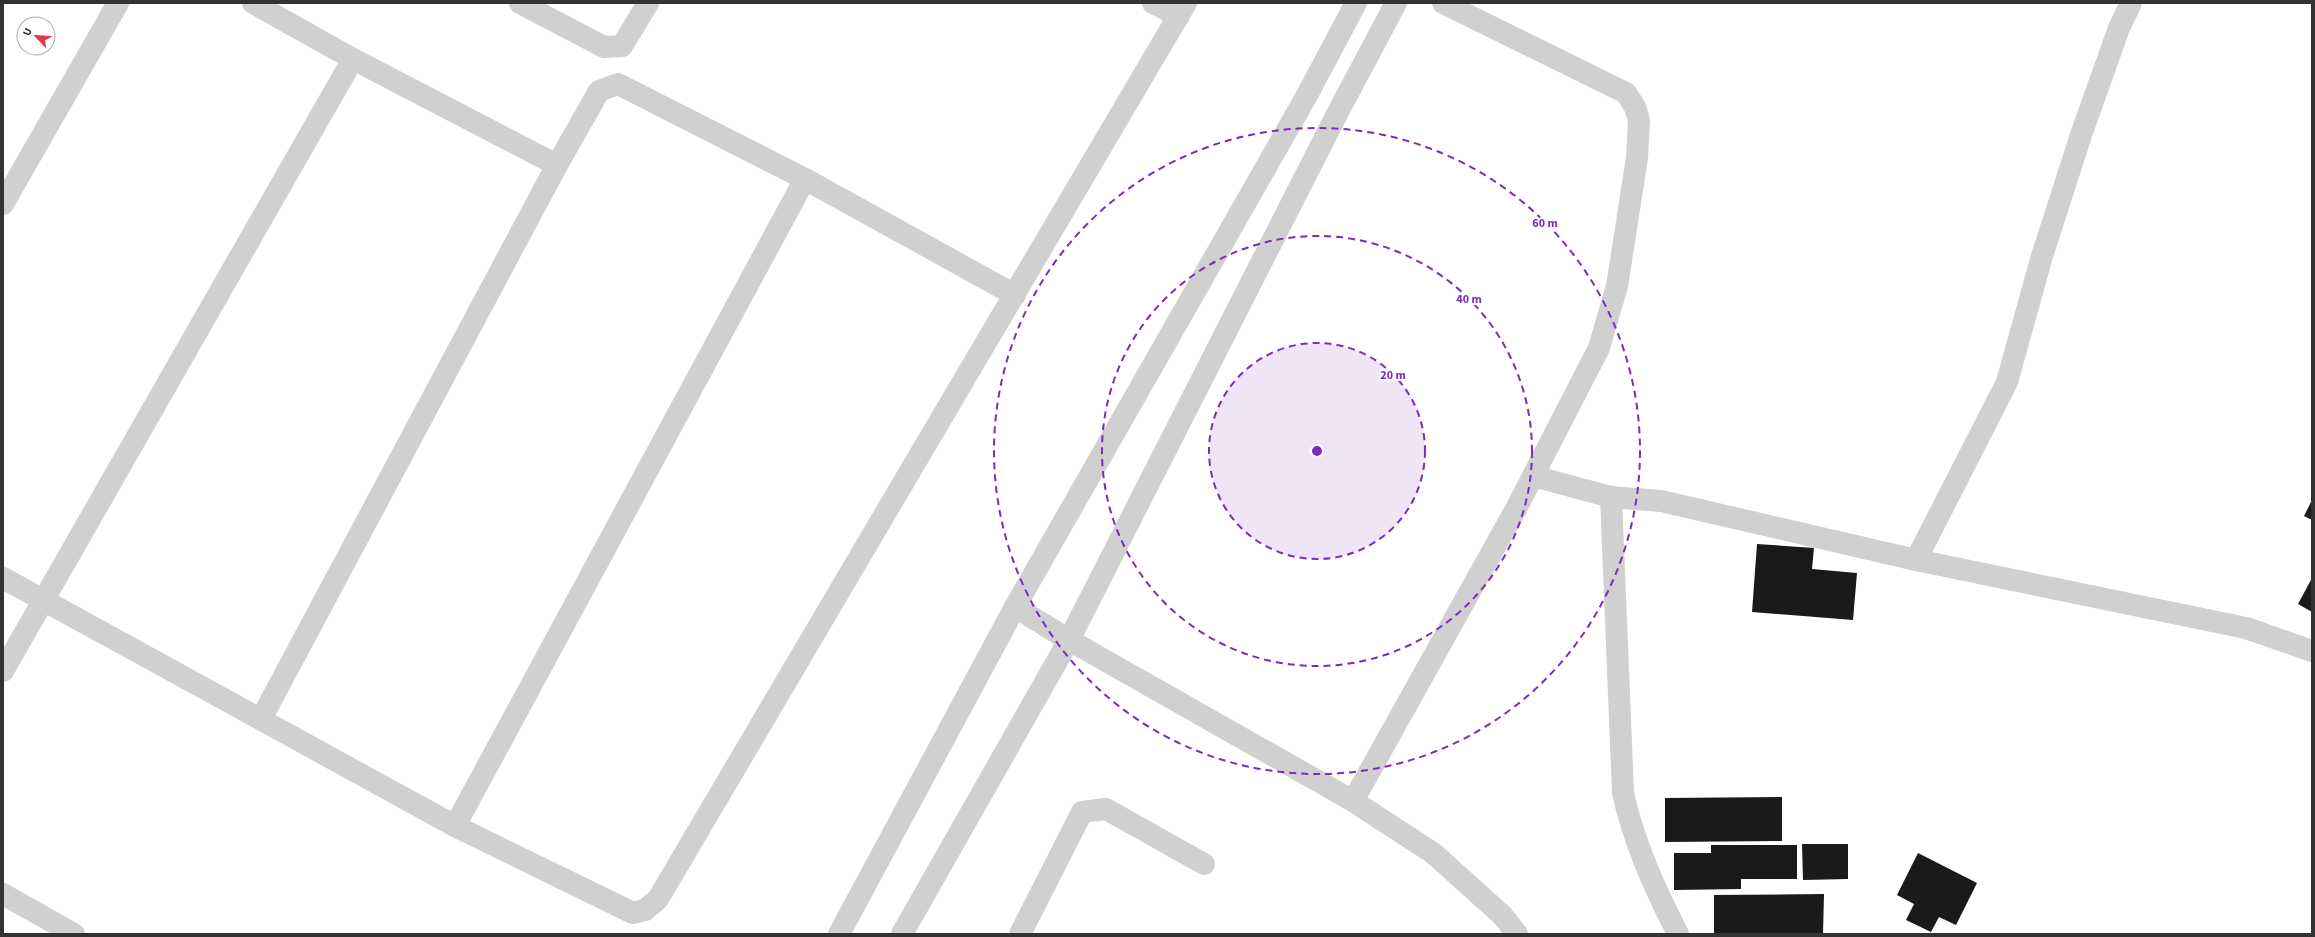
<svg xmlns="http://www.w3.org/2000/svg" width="2315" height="937" font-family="'Source Sans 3',sans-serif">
  <rect width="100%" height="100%" fill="#fff"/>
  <g fill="#1a1a1a">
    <polygon points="2312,500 2312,520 2304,516"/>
    <polygon points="1757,544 1814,548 1812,569 1857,573 1853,620 1752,612"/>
    <polygon points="2312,578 2312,612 2298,604"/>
    <polygon points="1782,797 1782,841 1665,842 1665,798"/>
    <polygon points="1802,844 1848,844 1848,879 1803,880"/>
    <polygon points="1711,845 1797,845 1797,879 1741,879 1741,889 1674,890 1674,853 1711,853"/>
    <polygon points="1918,853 1977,883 1956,925 1939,917 1931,932 1906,920 1914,904 1897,895"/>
    <polygon points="1824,894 1823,934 1714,934 1714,895"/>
  </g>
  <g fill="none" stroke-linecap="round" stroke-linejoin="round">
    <g stroke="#d0d0d0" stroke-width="22">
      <polyline points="253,3 353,59 557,165 599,91 618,84 805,179 1015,295"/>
      <polyline points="520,3 604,47 622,46 648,3"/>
      <polyline points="1153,3 1179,16"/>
      <polyline points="3,204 118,3"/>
      <polyline points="1533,476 1611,497"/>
      <polyline points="1916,560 2007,382 2042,256 2082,132 2119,28 2131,3"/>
      <polyline points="3,578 455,826 633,913 645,910 658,899 1186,3"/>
      <polyline points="1015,607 1069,640 1353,801 1517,507 1599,348 1617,286 1637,158 1639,120 1635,107 1626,93 1443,3"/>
      <polyline points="3,671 353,59"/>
      <polyline points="261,719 557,165"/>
      <polyline points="1353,801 1433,853 1503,916 1517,934"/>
      <polyline points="455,826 805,179"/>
      <polyline points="3,894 74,934"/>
      <polyline points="839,934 1015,607 1306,97 1356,3"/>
      <polyline points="902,934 1069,640 1338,112 1396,3"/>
      <polyline points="1020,934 1082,812 1106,809 1204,864"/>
      <path d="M 1678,934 C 1655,889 1634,843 1623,793 L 1611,497 L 1661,501 L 1916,560 L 2246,628 L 2312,651"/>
    </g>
  </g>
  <circle cx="1317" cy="451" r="108" fill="#7b2cbf" fill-opacity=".12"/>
  <g fill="none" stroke="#7b2cbf" stroke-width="2" stroke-dasharray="7 5">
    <circle cx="1317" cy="451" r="108"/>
    <circle cx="1317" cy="451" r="215"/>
    <circle cx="1317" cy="451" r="323"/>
  </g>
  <circle cx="1317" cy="451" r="6" fill="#7b2cbf" stroke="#fff" stroke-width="2"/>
  <g font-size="12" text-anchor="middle" font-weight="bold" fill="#7b2cbf" stroke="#fff" stroke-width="4" stroke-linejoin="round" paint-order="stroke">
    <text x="1545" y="227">60 m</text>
    <text x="1469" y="303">40 m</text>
    <text x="1393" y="379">20 m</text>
  </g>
  <rect width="2315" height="937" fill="none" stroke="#333333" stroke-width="8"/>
  <g transform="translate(36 36) rotate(296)"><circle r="19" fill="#ffffff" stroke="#adadad"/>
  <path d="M0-3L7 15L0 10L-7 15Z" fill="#e63946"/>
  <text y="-6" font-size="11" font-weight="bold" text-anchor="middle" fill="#333333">U</text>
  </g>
</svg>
